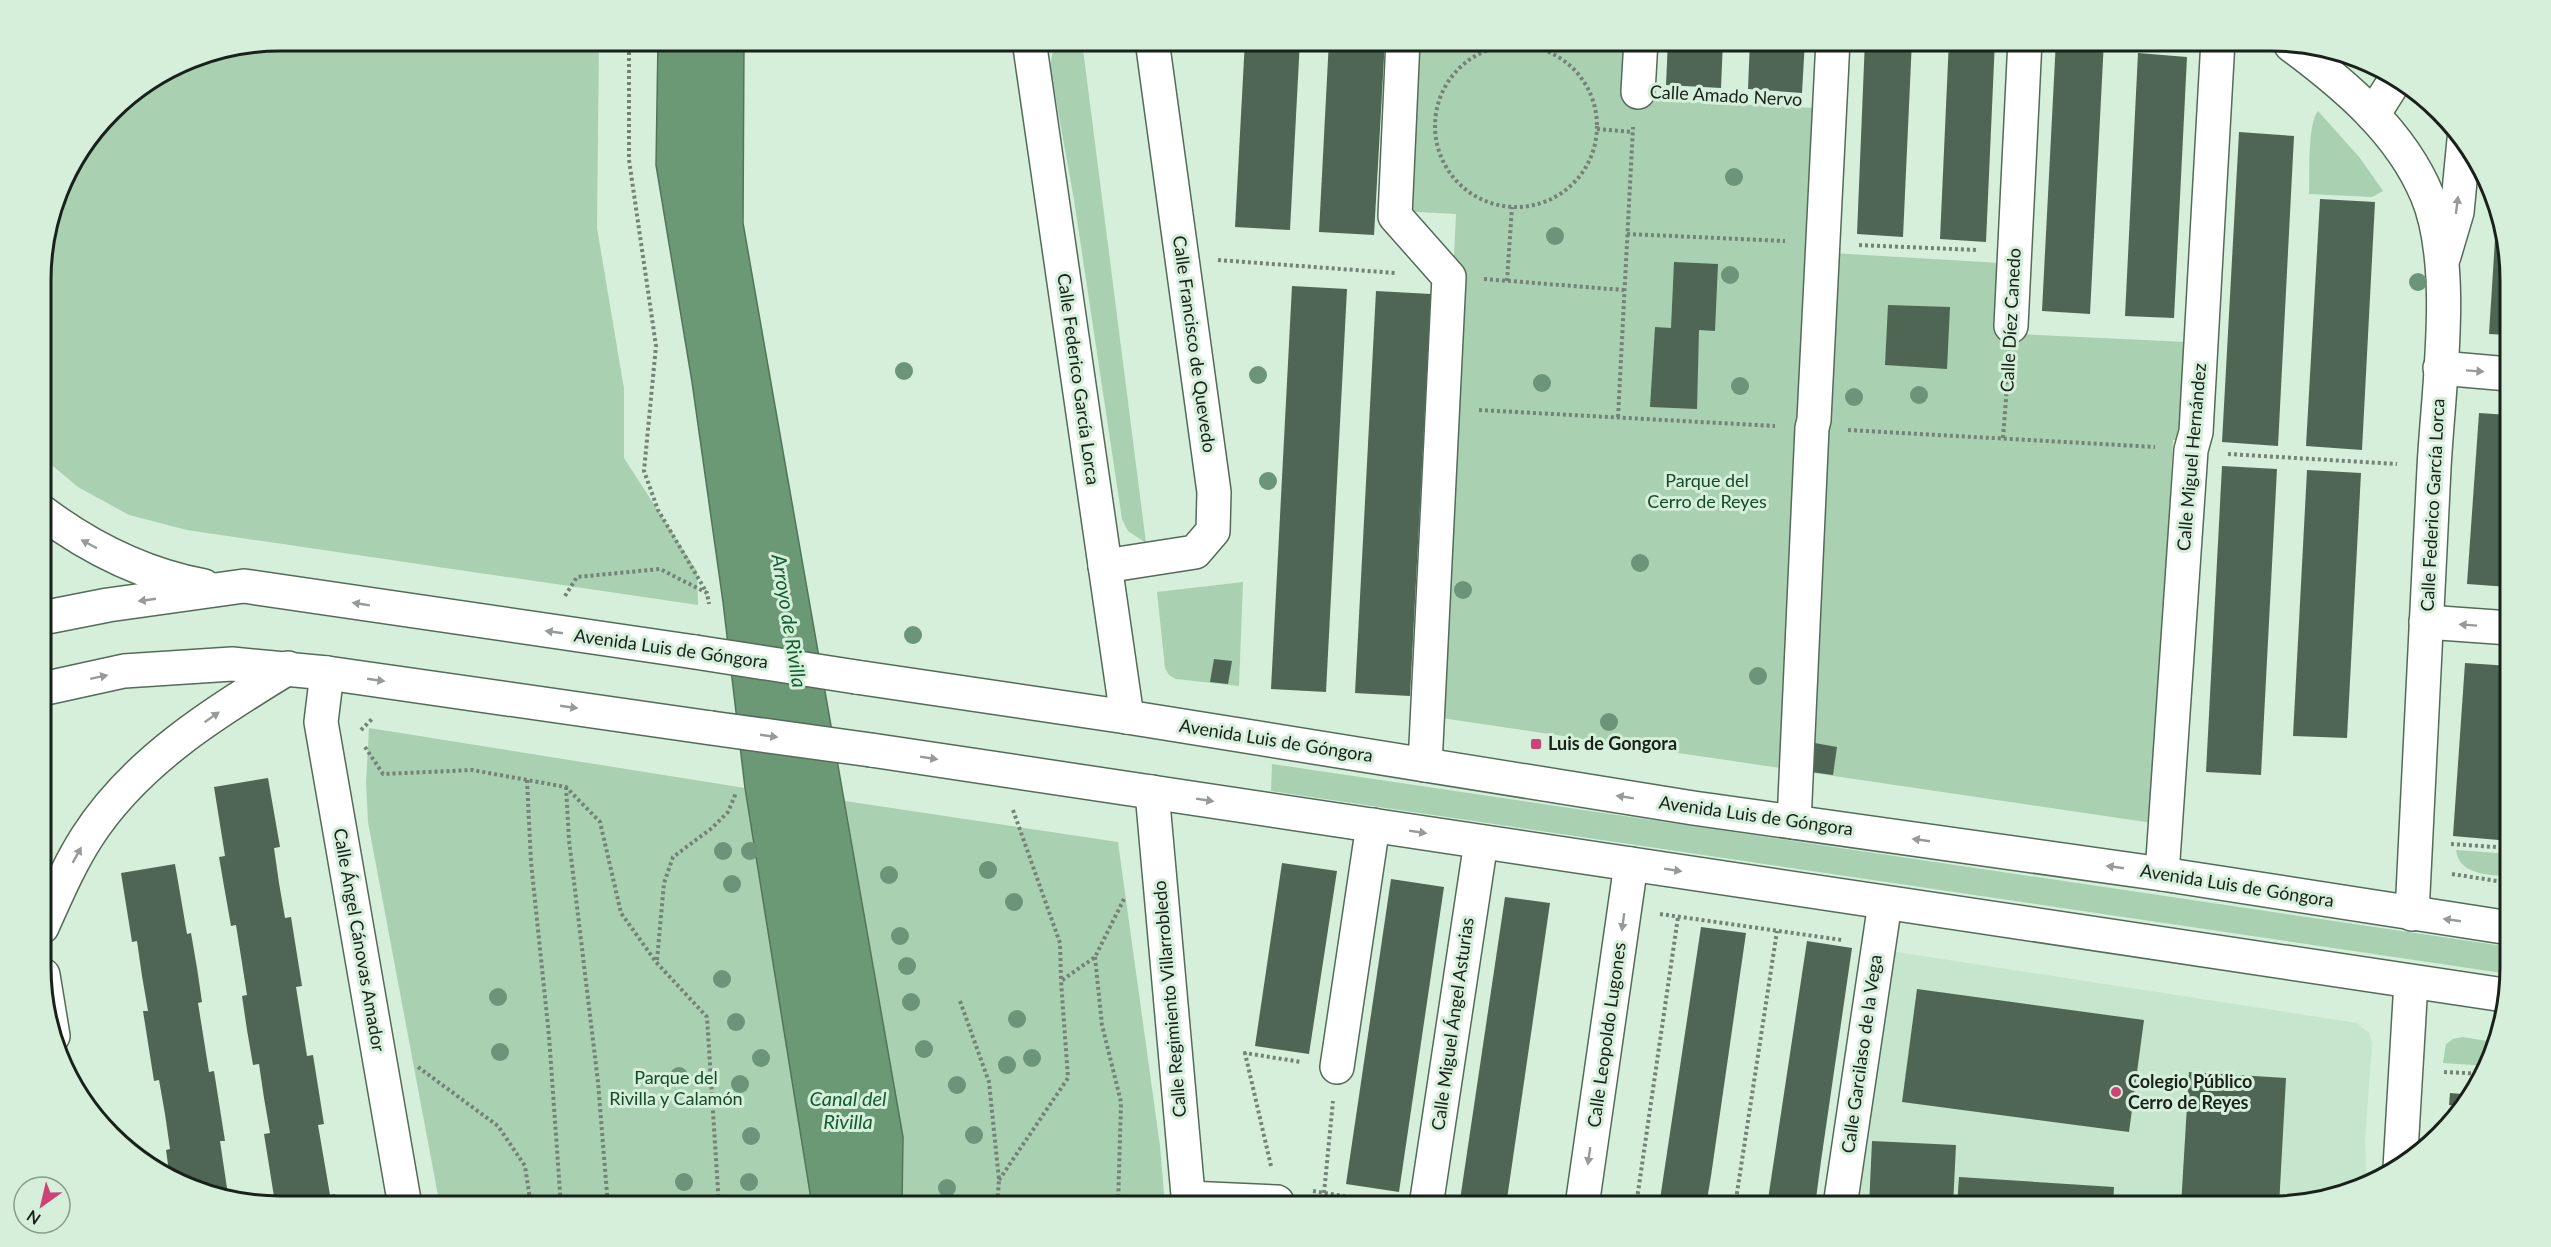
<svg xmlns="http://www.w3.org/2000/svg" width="2551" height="1247" font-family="Lato,sans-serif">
  <rect width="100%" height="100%" fill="#d5efda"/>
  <polygon fill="#c5e6cc" points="1884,950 2357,1023 2369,1033 2372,1043 2365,1141 2367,1184 2348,1194 2286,1206 1846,1206"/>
  <g fill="#a9d0b1">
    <polygon points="1059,40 1082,41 1146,543 1128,531 1122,519 1074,200 1050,66 1053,50"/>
    <polygon points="280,41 599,41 597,228 624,389 624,458 697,571 698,605 187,530 129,515 78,487 41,456 41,264 65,174 122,100 189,59"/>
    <polygon points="1406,41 1629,41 1626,99 1816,108 1832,253 2000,263 1997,333 2186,342 2182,440 2173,440 2153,823 1435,717 1434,674 1456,214 1398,211"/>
    <path d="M 2318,111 L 2360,158 L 2383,191 L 2372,197 L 2309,194 C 2310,176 2307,124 2318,111 Z"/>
    <polygon points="1243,582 1239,686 1176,679 1169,675 1165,668 1157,592"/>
    <polygon points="369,728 745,788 810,1193 810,1206 440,1206 368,822 366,782"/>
    <polygon points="1272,764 2510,947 2509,974 1271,791"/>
    <polygon points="845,801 1118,842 1160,1146 1165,1206 902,1206 903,1136"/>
    <path d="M 2456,850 L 2510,854 L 2510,877 C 2490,874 2459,876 2456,850 Z"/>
    <polygon points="2463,1037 2493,1042 2488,1066 2443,1063 2446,1044 2453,1039"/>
  </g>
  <polygon fill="#6b9976" stroke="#52755a" stroke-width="1.5" points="658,41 744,41 743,223 903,1137 902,1206 810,1206 810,1193 745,788 723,602 692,382 656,165"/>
  <g fill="#4f6654">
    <polygon points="1245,40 1300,40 1290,230 1235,227"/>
    <polygon points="1329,40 1385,40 1374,235 1319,232"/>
    <polygon points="1668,40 1723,40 1721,88 1666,85"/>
    <polygon points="1750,40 1805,40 1802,93 1748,89"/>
    <polygon points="1865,40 1912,40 1903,237 1857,234"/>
    <polygon points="1949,40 1995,40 1986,242 1940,239"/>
    <polygon points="2056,40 2104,40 2090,314 2042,311"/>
    <polygon points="2138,53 2187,57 2174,318 2125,316"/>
    <polygon points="2239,132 2294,136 2278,446 2222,442"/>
    <polygon points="2320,199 2375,202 2362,450 2306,446"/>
    <polygon points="2497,208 2508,249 2509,335 2489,334"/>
    <polygon points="1674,262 1718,264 1715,331 1699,330 1697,409 1650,407 1655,327 1671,328"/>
    <polygon points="1292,286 1347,289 1326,692 1271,689"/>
    <polygon points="1376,291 1431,294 1410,696 1355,693"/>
    <polygon points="1888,305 1950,307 1947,369 1885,365"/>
    <polygon points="2479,413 2509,415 2509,587 2467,584"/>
    <polygon points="2222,466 2277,469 2261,775 2206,772"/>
    <polygon points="2307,470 2361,473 2347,738 2293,736"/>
    <polygon points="1214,659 1232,661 1228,684 1210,682"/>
    <polygon points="2465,663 2510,666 2510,841 2453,836"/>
    <polygon points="1809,742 1837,747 1833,775 1804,771"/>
    <polygon points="268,778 280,847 274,848 279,883 285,918 291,917 302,986 296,987 307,1056 313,1055 324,1124 318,1125 330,1195 335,1194 338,1206 282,1206 281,1202 275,1203 264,1134 270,1133 264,1098 259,1064 253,1065 247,1030 242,996 247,995 236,925 231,926 225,892 219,857 225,856 214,787"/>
    <polygon points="1282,863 1337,871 1309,1054 1255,1046"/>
    <polygon points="175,864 187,934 191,933 197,968 202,1002 198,1003 209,1072 214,1071 225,1141 220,1141 228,1195 174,1182 170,1179 166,1150 170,1149 165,1114 159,1080 154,1081 143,1011 148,1011 142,976 137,941 132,942 121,873"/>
    <polygon points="1391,879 1444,887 1399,1192 1346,1184"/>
    <polygon points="1505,897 1550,903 1506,1206 1499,1206 1460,1200"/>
    <polygon points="1701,927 1746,933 1711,1176 1706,1206 1659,1206"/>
    <polygon points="1807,941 1852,948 1821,1161 1815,1206 1767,1206"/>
    <polygon points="1917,989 2144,1020 2129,1132 1902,1102"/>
    <polygon points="2189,1072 2286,1078 2279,1206 2181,1206"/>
    <polygon points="2450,1093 2462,1094 2461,1106 2449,1105"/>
    <polygon points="1872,1141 1956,1145 1953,1206 1869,1206"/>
    <polygon points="1959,1177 2114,1187 2113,1206 1957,1206"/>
  </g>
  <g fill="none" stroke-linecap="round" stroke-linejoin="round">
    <g stroke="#546b59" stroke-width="36">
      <g id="pedestrian">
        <polyline points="1403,40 1395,216 1449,277 1425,765"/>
        <polyline points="1638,92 1641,40"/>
        <polyline points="2011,326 2025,40"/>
        <polyline points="1794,822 1812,428 1814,420 1833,40"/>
        <polyline points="2162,874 2191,450 2196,432 2218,40"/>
        <polyline points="1337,1067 1373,825"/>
        <polyline points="1188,1198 1277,1202 1278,1206"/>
        <polyline points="1426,1206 1481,842"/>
        <polyline points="1840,1206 1885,903"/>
      </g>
    </g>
    <g stroke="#546b59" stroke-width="36">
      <g id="minor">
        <polyline points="1029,40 1127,717"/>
        <path d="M 2291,45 C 2345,85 2401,132 2427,195 C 2457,266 2438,390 2434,468 C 2426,616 2420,765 2412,914"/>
        <polyline points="2373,115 2395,80"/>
        <polyline points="2444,256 2457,212 2464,140"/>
        <polyline points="2440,368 2509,374"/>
        <polyline points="1105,566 1195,552 1213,531 1214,492 1152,40"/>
        <polyline points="2426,622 2510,628"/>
        <polyline points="327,673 321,722 405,1206"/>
        <polyline points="1152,792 1189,1206"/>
        <polyline points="2400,1168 2411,982"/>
        <polyline points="1582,1206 1631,864"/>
      </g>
    </g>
    <g stroke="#546b59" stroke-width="36">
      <g id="secondary">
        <path d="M 42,512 C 90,548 145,575 204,586"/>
        <polyline points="42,618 108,605 244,586 695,652"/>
        <polyline points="856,677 1127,717 1693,808 2162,874 2510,928"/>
        <polyline points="42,689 124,671 232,664 327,673 711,728"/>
        <polyline points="871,750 2504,995"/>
        <path d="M 42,927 C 56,896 69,865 87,837 C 135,762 214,713 288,668"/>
      </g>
    </g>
    <g stroke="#546b59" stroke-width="36">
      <polyline id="trunk" points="43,975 53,1036"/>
    </g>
    <g stroke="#738477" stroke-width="4" stroke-dasharray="3 3" stroke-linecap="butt">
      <polyline points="629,40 629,160 656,346 644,471 658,510 707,593"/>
      <circle cx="1516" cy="126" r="81"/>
      <polyline points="1675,94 1793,100"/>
      <polyline points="1597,129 1633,132"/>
      <polyline points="1627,234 1785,241"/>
      <polyline points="1859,245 1977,250"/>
      <polyline points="1218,260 1396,273"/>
      <polyline points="1484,279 1624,290"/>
      <polyline points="1507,281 1512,207"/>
      <polyline points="1479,410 1775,426"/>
      <polyline points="1618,417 1633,127"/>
      <polyline points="1848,430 2155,447"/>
      <polyline points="2003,438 2009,361"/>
      <polyline points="2228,454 2397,464"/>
      <polyline points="565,596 577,577 660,569 707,593 709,604"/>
      <polyline points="361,730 373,718"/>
      <polyline points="365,747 383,774 472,770 566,787 600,822 621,913 656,962 707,1017 719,1206"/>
      <polyline points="527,780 531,862 549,1036 561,1206"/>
      <polyline points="566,787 569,840 598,1082 608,1206"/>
      <polyline points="1013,810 1060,943 1061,980"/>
      <polyline points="2451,844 2510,848"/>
      <polyline points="2452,874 2510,883"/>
      <polyline points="1660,914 1842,940"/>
      <polyline points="1095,957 1102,1025 1121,1102 1118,1206"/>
      <polyline points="657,960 664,883 673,857 712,828 728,812 736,793"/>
      <polyline points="960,1001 989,1082 999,1180 997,1206"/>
      <polyline points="418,1067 498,1126 525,1166 531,1206"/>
      <polyline points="2444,1072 2485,1074"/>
      <polyline points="1271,1166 1245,1053 1301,1062"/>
      <polyline points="999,1180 1068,1078 1061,981 1095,957 1124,899"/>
      <polyline points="1313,1191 1389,1204"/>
      <polyline points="1324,1193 1333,1101"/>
      <polyline points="1119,1198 1151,1198"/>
      <polyline points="1636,1206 1678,917"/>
      <polyline points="1735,1206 1777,931"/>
    </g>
    <use href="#pedestrian" stroke="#fff" stroke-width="33"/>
    <use href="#minor" stroke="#fff" stroke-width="33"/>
    <use href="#secondary" stroke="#fff" stroke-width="33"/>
    <use href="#trunk" stroke="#fff" stroke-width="33"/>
    <g stroke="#546b59" stroke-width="36" stroke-linecap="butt">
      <g id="secondary-bridge">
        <polyline points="695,652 856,677"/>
        <polyline points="711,728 871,750"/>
      </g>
    </g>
    <use href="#secondary-bridge" stroke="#fff" stroke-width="33"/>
  </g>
  <g fill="#6b9478">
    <circle cx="1734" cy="177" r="9"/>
    <circle cx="1555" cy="236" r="9"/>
    <circle cx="1730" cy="275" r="9"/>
    <circle cx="2418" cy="282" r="9"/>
    <circle cx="904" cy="371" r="9"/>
    <circle cx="1258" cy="375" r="9"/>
    <circle cx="1542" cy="383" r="9"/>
    <circle cx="1740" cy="386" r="9"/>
    <circle cx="1919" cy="395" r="9"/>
    <circle cx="1854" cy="397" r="9"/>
    <circle cx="1268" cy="481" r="9"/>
    <circle cx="1640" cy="563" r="9"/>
    <circle cx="1463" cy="590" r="9"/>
    <circle cx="913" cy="635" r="9"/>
    <circle cx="1758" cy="676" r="9"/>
    <circle cx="1609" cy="722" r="9"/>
    <circle cx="723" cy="851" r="9"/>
    <circle cx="750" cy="851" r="9"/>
    <circle cx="988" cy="870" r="9"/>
    <circle cx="889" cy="875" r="9"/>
    <circle cx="732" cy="884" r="9"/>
    <circle cx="1014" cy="902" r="9"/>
    <circle cx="900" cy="936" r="9"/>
    <circle cx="907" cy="966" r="9"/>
    <circle cx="722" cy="979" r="9"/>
    <circle cx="498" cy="997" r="9"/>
    <circle cx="911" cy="1002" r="9"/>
    <circle cx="1017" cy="1019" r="9"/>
    <circle cx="736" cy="1022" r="9"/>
    <circle cx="924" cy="1049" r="9"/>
    <circle cx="500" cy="1052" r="9"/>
    <circle cx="761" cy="1058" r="9"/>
    <circle cx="1032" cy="1058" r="9"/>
    <circle cx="1007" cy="1065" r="9"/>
    <circle cx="679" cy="1076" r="9"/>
    <circle cx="740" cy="1084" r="9"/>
    <circle cx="957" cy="1085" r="9"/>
    <circle cx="974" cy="1135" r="9"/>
    <circle cx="751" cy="1136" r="9"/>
    <circle cx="684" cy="1182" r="9"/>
    <circle cx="749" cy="1182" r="9"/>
    <circle cx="947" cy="1188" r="9"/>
  </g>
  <defs><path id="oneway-solid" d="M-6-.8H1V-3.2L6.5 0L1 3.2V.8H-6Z" transform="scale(1.5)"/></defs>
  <g fill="#979b98">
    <use href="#oneway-solid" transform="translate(2457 205) rotate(-83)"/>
    <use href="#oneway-solid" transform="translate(2475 371) rotate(4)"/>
    <use href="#oneway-solid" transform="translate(89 544) rotate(-152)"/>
    <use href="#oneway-solid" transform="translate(147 600) rotate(172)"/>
    <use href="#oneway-solid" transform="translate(361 604) rotate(-171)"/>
    <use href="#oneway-solid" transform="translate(2468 625) rotate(-176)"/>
    <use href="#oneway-solid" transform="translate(554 632) rotate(-172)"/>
    <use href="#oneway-solid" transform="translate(99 677) rotate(-12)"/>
    <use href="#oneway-solid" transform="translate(376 680) rotate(8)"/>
    <use href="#oneway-solid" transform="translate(569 707) rotate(8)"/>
    <use href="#oneway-solid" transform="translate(212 717) rotate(-35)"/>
    <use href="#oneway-solid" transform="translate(769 736) rotate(8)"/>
    <use href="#oneway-solid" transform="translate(929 758) rotate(9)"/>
    <use href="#oneway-solid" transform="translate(1625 797) rotate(-171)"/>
    <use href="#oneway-solid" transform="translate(1205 800) rotate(9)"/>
    <use href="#oneway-solid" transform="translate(1418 832) rotate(9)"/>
    <use href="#oneway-solid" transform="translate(1921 840) rotate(-172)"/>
    <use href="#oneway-solid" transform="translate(77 855) rotate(-61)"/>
    <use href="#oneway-solid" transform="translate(2115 867) rotate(-172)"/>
    <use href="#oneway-solid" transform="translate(1673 870) rotate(9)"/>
    <use href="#oneway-solid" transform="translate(2452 920) rotate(-172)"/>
    <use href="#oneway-solid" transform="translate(1623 922) rotate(98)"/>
    <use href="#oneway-solid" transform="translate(1589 1156) rotate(98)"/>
  </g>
  <g fill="#cd4277" stroke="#d5efda" stroke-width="2">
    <rect x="1530" y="738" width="12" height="12" rx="3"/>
    <circle cx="2116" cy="1092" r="6"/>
  </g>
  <g text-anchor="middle" stroke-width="6" stroke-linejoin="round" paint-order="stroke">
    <g font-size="18" fill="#18211a" stroke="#d5efda">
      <text transform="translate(1726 96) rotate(3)" y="6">Calle Amado Nervo</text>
      <text transform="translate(2011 320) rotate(-87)" y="6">Calle Díez Canedo</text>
      <text transform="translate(1194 344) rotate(82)" y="6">Calle Francisco de Quevedo</text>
      <text transform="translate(1078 379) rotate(82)" y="6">Calle Federico García Lorca</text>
      <text transform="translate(2192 457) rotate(-85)" y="6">Calle Miguel Hernández</text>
      <text transform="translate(2433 505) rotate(-87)" y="6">Calle Federico García Lorca</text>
      <text transform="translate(671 649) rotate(8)" y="6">Avenida Luis de Góngora</text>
      <text transform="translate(1276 741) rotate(9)" y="6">Avenida Luis de Góngora</text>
      <text transform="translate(1756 816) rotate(8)" y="6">Avenida Luis de Góngora</text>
      <text transform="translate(2237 886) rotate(9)" y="6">Avenida Luis de Góngora</text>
      <text transform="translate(359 940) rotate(80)" y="6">Calle Ángel Cánovas Amador</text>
      <text transform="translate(1170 999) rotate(-95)" y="6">Calle Regimiento Villarrobledo</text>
      <text transform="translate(1453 1024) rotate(-82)" y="6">Calle Miguel Ángel Asturias</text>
      <text transform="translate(1607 1035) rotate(-82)" y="6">Calle Leopoldo Lugones</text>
      <text transform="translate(1862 1054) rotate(-82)" y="6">Calle Garcilaso de la Vega</text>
    </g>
    <g font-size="18" fill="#154a27" stroke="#d5efda">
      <text x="1707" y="487">Parque del<tspan x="1707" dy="21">Cerro de Reyes</tspan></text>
      <text x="676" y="1084">Parque del<tspan x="676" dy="21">Rivilla y Calamón</tspan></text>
    </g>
    <g font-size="18" font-weight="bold" fill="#18211a" stroke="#d5efda" text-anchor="start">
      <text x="1548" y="750">Luis de Gongora</text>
      <text x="2128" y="1088">Colegio Público<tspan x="2128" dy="21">Cerro de Reyes</tspan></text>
    </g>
    <g font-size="20" font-style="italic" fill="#125c2e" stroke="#d5efda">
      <text transform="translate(789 621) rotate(81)" y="7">Arroyo de Rivilla</text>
      <text x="848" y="1106">Canal del<tspan x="848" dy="23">Rivilla</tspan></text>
    </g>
  </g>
  <path d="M0 0H2551V1247H0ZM280 51H2271A229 229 0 0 1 2500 280V967A229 229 0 0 1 2271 1196H280A229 229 0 0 1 51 967V280A229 229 0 0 1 280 51Z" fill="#d5efda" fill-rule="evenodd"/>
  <path fill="none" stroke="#18211a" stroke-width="3" d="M280 51H2271A229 229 0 0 1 2500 280V967A229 229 0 0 1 2271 1196H280A229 229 0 0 1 51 967V280A229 229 0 0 1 280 51Z"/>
  <g transform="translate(42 1205) rotate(214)"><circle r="28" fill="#d5efda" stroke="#899d8d" stroke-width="1.5"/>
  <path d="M0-4.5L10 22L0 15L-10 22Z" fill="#cd4277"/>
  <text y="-9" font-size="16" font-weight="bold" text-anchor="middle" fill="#18211a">N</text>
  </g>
</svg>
